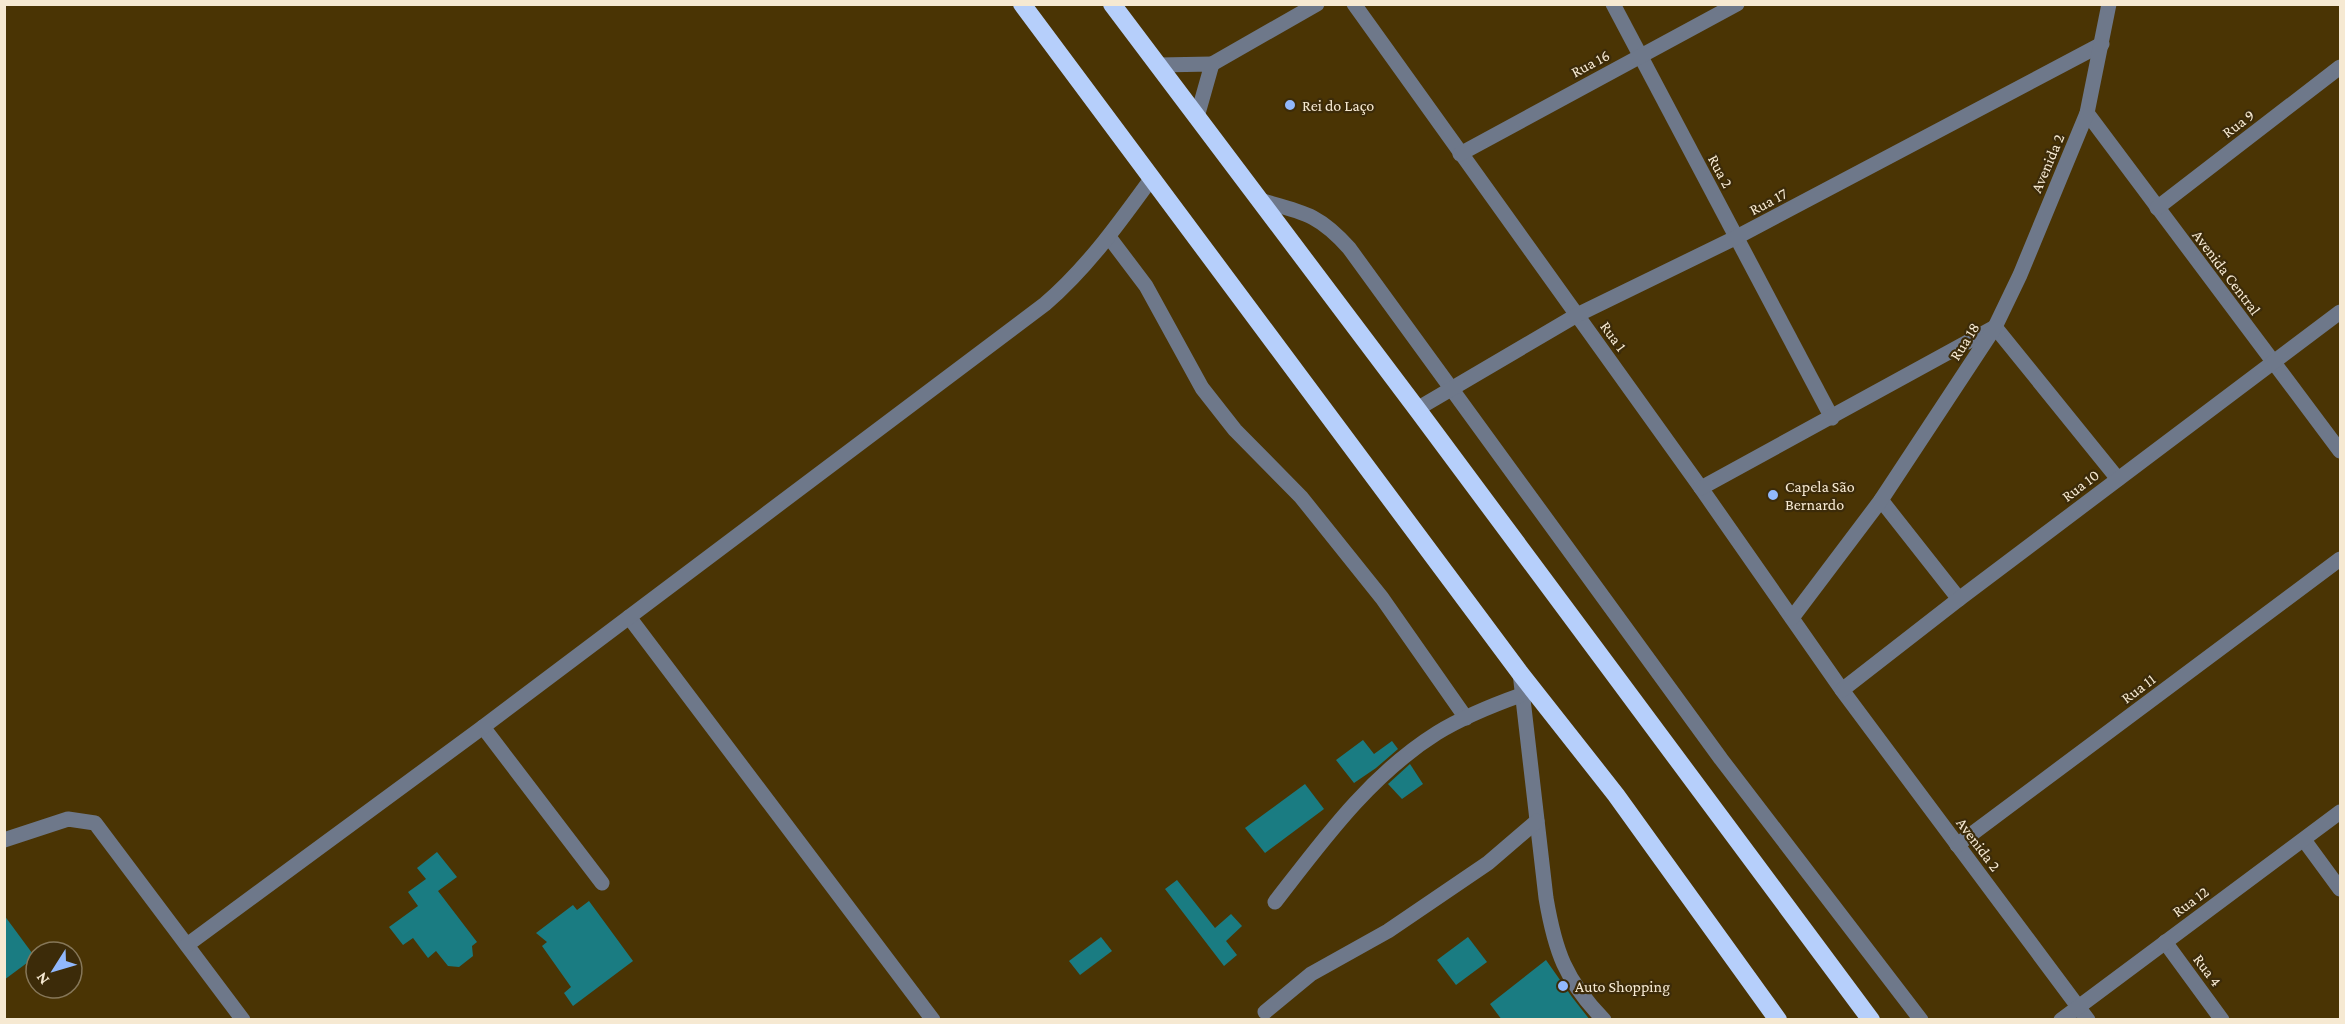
<svg xmlns="http://www.w3.org/2000/svg" width="2345" height="1024" font-family="'Crimson Pro',serif">
  <rect width="100%" height="100%" fill="#4a3404"/>
  <g fill="#1a7c82">
    <polygon points="1363,740 1374,754 1392,741 1398,749 1376,768 1354,783 1336,760"/>
    <polygon points="1410,764 1423,784 1402,799 1388,784"/>
    <polygon points="1305,784 1324,809 1265,853 1245,828"/>
    <polygon points="437,852 457,877 438,891 477,942 472,946 473,956 459,967 448,966 436,951 428,958 413,938 403,945 389,927 418,906 408,892 426,879 417,868"/>
    <polygon points="1177,880 1215,928 1231,914 1242,926 1226,941 1237,955 1224,966 1165,889"/>
    <polygon points="589,901 633,961 573,1006 564,993 571,987 542,946 547,942 536,933 573,905 577,910"/>
    <polygon points="4,915 35,957 4,980"/>
    <polygon points="1101,937 1112,951 1080,975 1069,961"/>
    <polygon points="1468,937 1487,962 1456,985 1437,960"/>
    <polygon points="1546,960 1572,997 1590,1020 1502,1020 1490,1004"/>
  </g>
  <g fill="none" stroke-linecap="round" stroke-linejoin="round">
    <g stroke="#6e788a" stroke-width="15">
      <polyline points="1354,4 1701,488 1842,690 2088,1020"/>
      <polyline points="1613,4 1832,418"/>
      <polyline points="1212,64 1317,4"/>
      <polyline points="1159,65 1212,64 1197,117"/>
      <polyline points="2087,113 2340,451"/>
      <polyline points="1460,154 1737,4"/>
      <path d="M 1259,200 C 1302,212 1318,213 1349,248 L 1721,759 L 1921,1020"/>
      <polyline points="2157,208 2340,67"/>
      <polyline points="1109,237 1146,286 1202,388 1235,430 1301,497 1382,598 1466,718"/>
      <polyline points="1995,327 2118,479"/>
      <polyline points="1417,409 1577,315 1735,238 2102,44"/>
      <polyline points="1701,488 1993,328"/>
      <polyline points="1881,500 1959,599"/>
      <polyline points="629,617 933,1020"/>
      <polyline points="1792,618 1881,500 1995,327 2020,275 2087,113 2109,4"/>
      <path d="M 1520,673 L 1546,898 C 1555,951 1565,980 1604,1020"/>
      <polyline points="1842,690 1959,599 2340,312"/>
      <polyline points="483,727 602,883"/>
      <polyline points="4,840 68,819 95,823 243,1020"/>
      <polyline points="2304,840 2340,889"/>
      <polyline points="1957,845 2340,559"/>
      <path d="M 1275,902 C 1323,840 1370,775 1437,733 C 1463,717 1493,705 1521,695"/>
      <polyline points="2165,942 2222,1020"/>
      <path d="M 187,945 L 483,727 L 1045,304 C 1087,268 1119,223 1151,179"/>
      <polyline points="1265,1012 1311,974 1388,931 1488,863 1537,821"/>
      <polyline points="2061,1020 2340,812"/>
    </g>
    <g stroke="#b6cffb" stroke-width="18">
      <polyline points="1022,4 1520,673 1616,795 1778,1020"/>
      <polyline points="1112,4 1417,409 1871,1020"/>
    </g>
  </g>
  <g fill="#91b8fd" stroke="#3c2b09" stroke-width="2">
    <circle cx="1290" cy="105" r="6"/>
    <circle cx="1773" cy="495" r="6"/>
    <circle cx="1563" cy="986" r="6"/>
  </g>
  <g text-anchor="middle" stroke-width="4.5" stroke-linejoin="round" paint-order="stroke">
    <g font-size="16" fill="#f6e9d2" stroke="#3c2b09">
      <text transform="translate(1590 63) rotate(-28)" y="6">Rua 16</text>
      <text transform="translate(2238 123) rotate(-37)" y="6">Rua 9</text>
      <text transform="translate(2047 163) rotate(-67)" y="6">Avenida 2</text>
      <text transform="translate(1721 171) rotate(62)" y="6">Rua 2</text>
      <text transform="translate(1768 201) rotate(-28)" y="6">Rua 17</text>
      <text transform="translate(2227 272) rotate(53)" y="6">Avenida Central</text>
      <text transform="translate(1614 336) rotate(54)" y="6">Rua 1</text>
      <text transform="translate(1964 341) rotate(-58)" y="6">Rua 18</text>
      <text transform="translate(2080 485) rotate(-37)" y="6">Rua 10</text>
      <text transform="translate(2138 688) rotate(-37)" y="6">Rua 11</text>
      <text transform="translate(1979 844) rotate(53)" y="6">Avenida 2</text>
      <text transform="translate(2190 901) rotate(-36)" y="6">Rua 12</text>
      <text transform="translate(2208 970) rotate(53)" y="6">Rua 4</text>
    </g>
    <g font-size="16" fill="#f6e9d2" stroke="#3c2b09" text-anchor="start">
      <text x="1302" y="111">Rei do Laço</text>
      <text x="1785" y="492">Capela São<tspan x="1785" dy="18">Bernardo</tspan></text>
      <text x="1575" y="992">Auto Shopping</text>
    </g>
  </g>
  <rect width="2345" height="1024" fill="none" stroke="#f6e9d2" stroke-width="12"/>
  <g transform="translate(54 970) rotate(233)"><circle r="28" fill="#3c2b09" stroke="#867759" stroke-width="1.5"/>
  <path d="M0-4.5L10 22L0 15L-10 22Z" fill="#91b8fd"/>
  <text y="-9" font-size="16" font-weight="bold" text-anchor="middle" fill="#f6e9d2">N</text>
  </g>
</svg>
